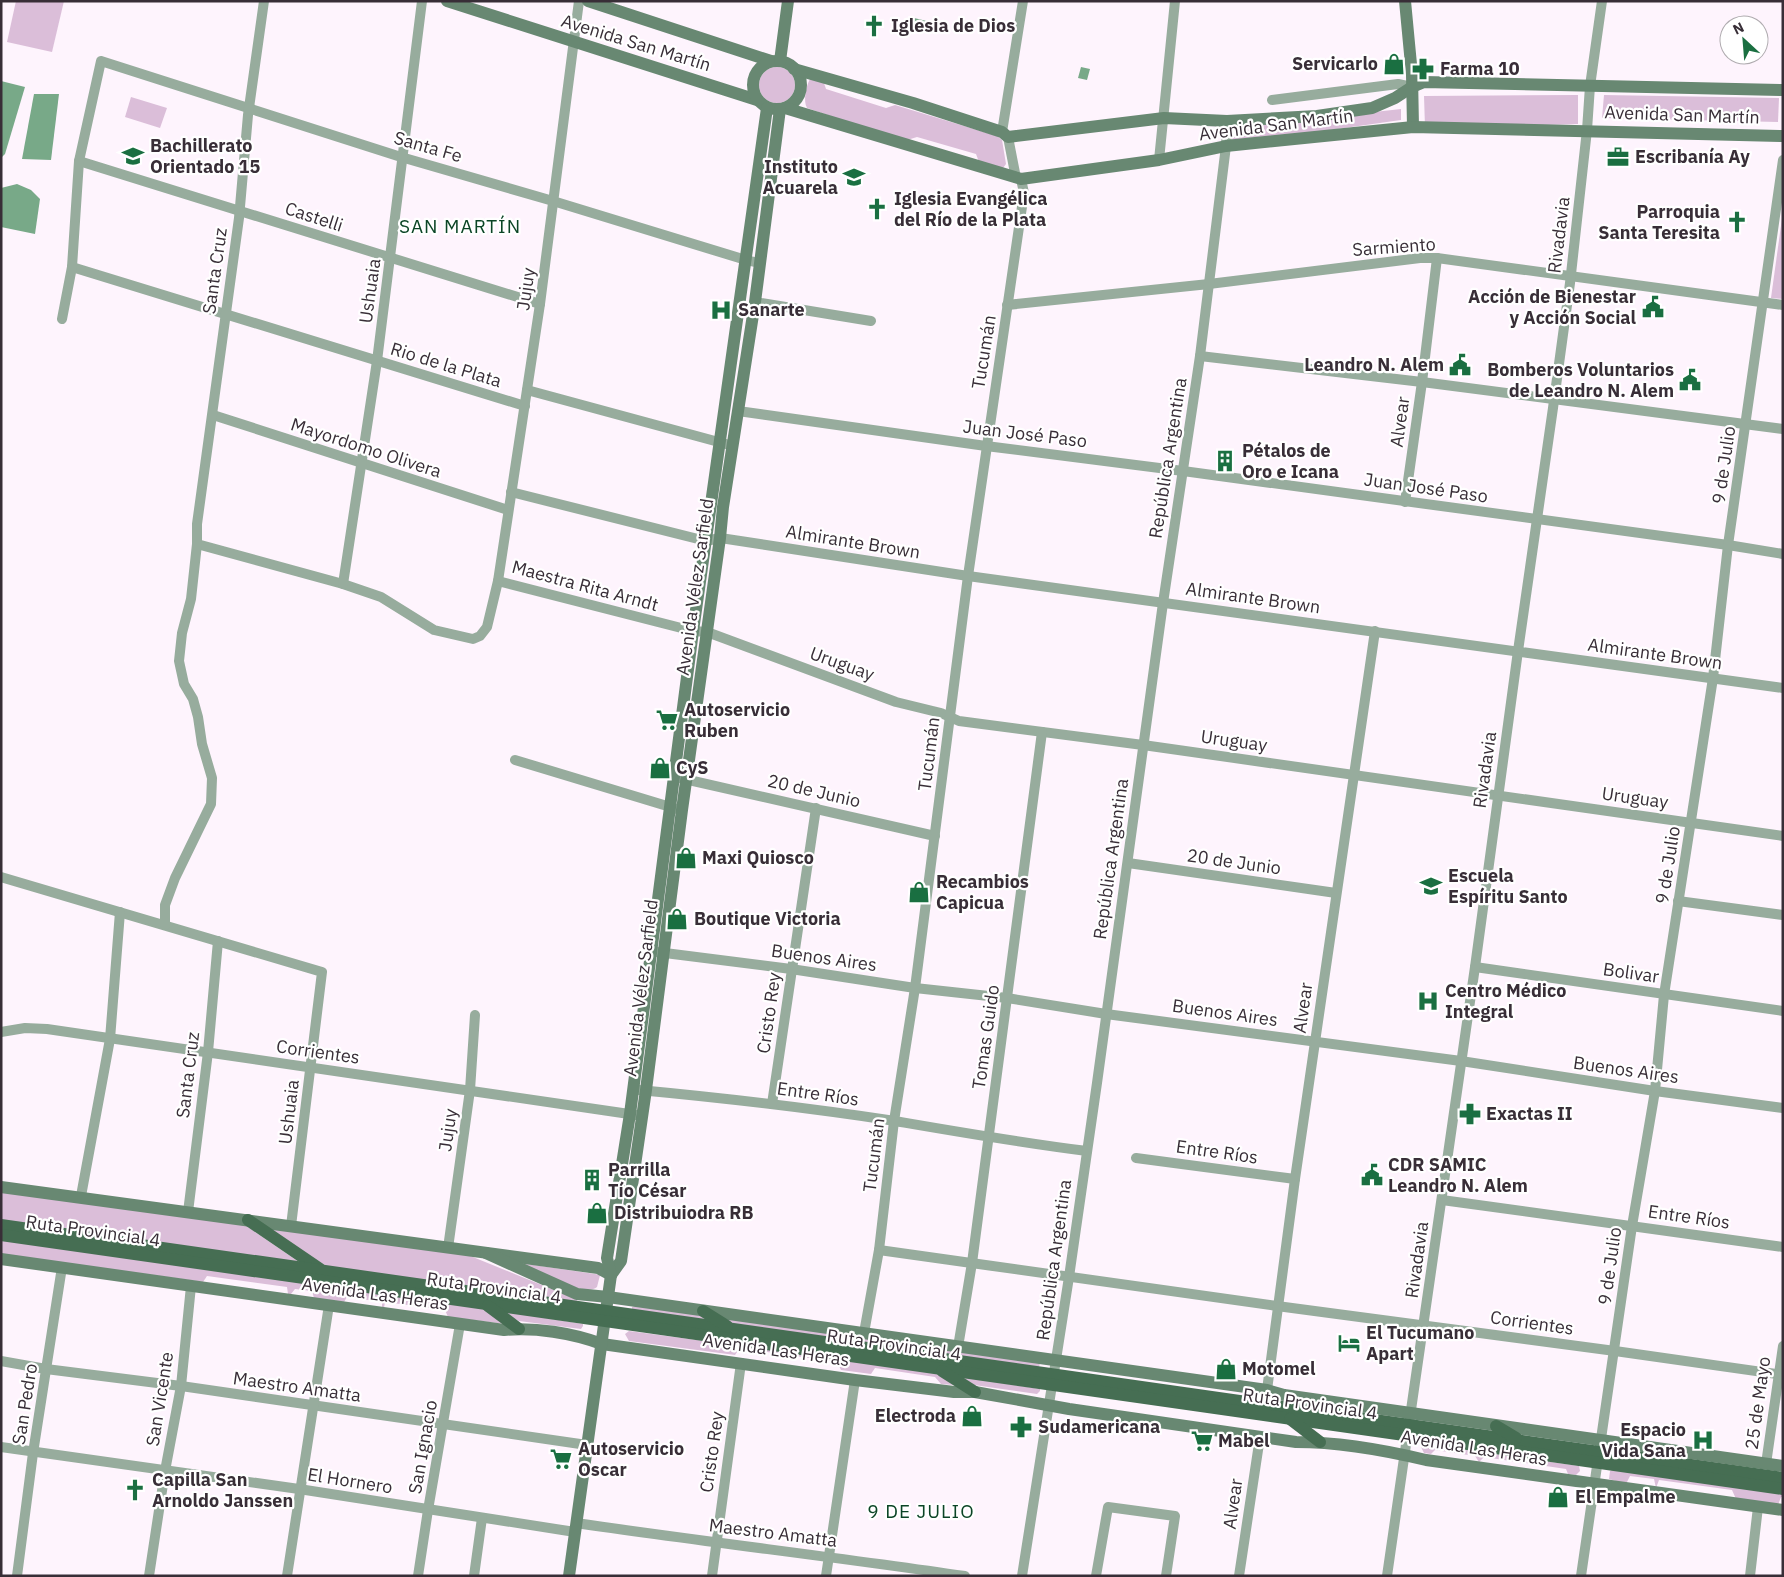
<svg xmlns="http://www.w3.org/2000/svg" width="1784" height="1577" font-family="'IBM Plex Sans',sans-serif">
  <rect width="100%" height="100%" fill="#fef4fd"/>
  <g fill="#dbbed9">
    <polygon points="16,1 64,1 52,52 7,42"/>
    <circle cx="777" cy="85" r="18"/>
    <path d="M 810,79 L 824,83 L 826,89 L 886,108 L 895,105 L 997,136 L 1002,140 L 1006,164 L 1003,168 L 979,162 L 976,154 L 917,137 L 904,141 L 807,108 C 803,101 806,86 810,79 Z"/>
    <polygon points="1578,95 1578,124 1425,128 1424,96"/>
    <polygon points="1604,95 1779,98 1778,122 1602,118"/>
    <polygon points="131,97 167,108 160,128 125,117"/>
    <polygon points="1401,109 1401,120 1230,144 1232,128"/>
    <polygon points="1783,211 1783,299 1771,298"/>
    <polygon points="1,1190 245,1225 299,1262 1,1221"/>
    <polygon points="270,1228 468,1255 576,1299 578,1302 326,1268"/>
    <polygon points="1,1240 482,1307 505,1324 448,1317 445,1310 385,1302 384,1308 382,1308 382,1302 347,1297 344,1302 314,1298 312,1291 295,1289 291,1294 288,1294 287,1287 207,1276 203,1282 1,1254"/>
    <path d="M 520,1263 L 595,1274 L 600,1275 L 597,1287 C 584,1298 535,1270 520,1263 Z"/>
    <polygon points="635,1306 695,1313 709,1320 632,1310 632,1307"/>
    <polygon points="504,1311 583,1324 583,1326 581,1329 519,1321 505,1314"/>
    <polygon points="725,1317 1040,1363 1039,1367 740,1326 724,1321"/>
    <polygon points="629,1331 936,1372 953,1385 941,1384 935,1377 875,1368 871,1374 841,1370 837,1362 740,1348 735,1355 629,1341 625,1334"/>
    <polygon points="962,1377 1040,1389 1040,1391 1037,1394 974,1385"/>
    <polygon points="1423,1444 1579,1466 1580,1471 1576,1475 1568,1474 1566,1469 1484,1457 1479,1462 1475,1456 1435,1450 1431,1454 1424,1453 1421,1447"/>
    <polygon points="1612,1470 1783,1493 1783,1497 1781,1497 1778,1505 1736,1499 1732,1490 1659,1480 1656,1488 1654,1479 1630,1476 1626,1484 1609,1479 1610,1471"/>
  </g>
  <g fill="#78a988">
    <polygon points="914,18 931,22 929,30 912,26"/>
    <polygon points="1081,67 1090,69 1087,80 1078,78"/>
    <polygon points="1,81 25,87 5,154 1,158"/>
    <polygon points="34,94 59,94 51,160 22,159"/>
    <polygon points="17,184 31,190 40,199 35,234 1,227 1,188"/>
  </g>
  <g fill="none" stroke-linecap="round" stroke-linejoin="round">
    <g stroke="#97ac9d" stroke-width="10">
      <polyline points="1272,100 1398,84 1412,87"/>
      <polyline points="1002,132 1023,1"/>
      <polyline points="1008,137 1016,178"/>
      <polyline points="1159,160 1175,1"/>
      <polyline points="79,161 540,304"/>
      <polyline points="72,267 525,406"/>
      <polyline points="755,302 871,321"/>
      <polyline points="1007,305 1209,284 1420,258 1437,258 1783,305"/>
      <polyline points="62,319 72,267 79,161 101,61 401,157 553,201 746,260 759,263"/>
      <polyline points="1200,356 1422,382 1783,429"/>
      <polyline points="527,390 726,444"/>
      <polyline points="738,411 986,446 1183,471 1728,545 1783,554"/>
      <polyline points="213,415 508,510"/>
      <polyline points="511,492 706,541 720,538 727,539 968,576 1783,688"/>
      <polyline points="1405,502 1422,382 1437,258"/>
      <polyline points="197,544 343,584 381,597 434,630 473,639 480,636 487,627 498,581 693,631 707,632 896,702 941,713 959,721 1143,745 1783,836"/>
      <polyline points="498,581 540,304 579,1"/>
      <polyline points="343,584 377,361 422,1"/>
      <polyline points="515,760 677,809"/>
      <polyline points="680,778 935,836"/>
      <polyline points="1128,863 1336,893"/>
      <polyline points="1,877 322,972 291,1226"/>
      <polyline points="1678,901 1783,915"/>
      <polyline points="165,925 165,905 175,878 211,804 212,778 202,744 198,717 193,699 184,684 179,661 182,633 191,599 197,544 197,524 239,218 248,115 264,1"/>
      <polyline points="657,952 791,969 915,988 1007,998 1106,1014 1461,1061 1655,1091 1783,1108"/>
      <polyline points="1475,967 1783,1011"/>
      <polyline points="1,1032 25,1028 47,1029 636,1115"/>
      <path d="M 639,1090 C 724,1098 810,1108 895,1121 C 959,1132 1022,1143 1087,1151"/>
      <polyline points="772,1104 816,808"/>
      <polyline points="1136,1158 1295,1179"/>
      <polyline points="81,1196 110,1039 120,912"/>
      <polyline points="1442,1200 1783,1247"/>
      <polyline points="188,1212 208,1052 218,941"/>
      <polyline points="448,1248 470,1090 475,1015"/>
      <polyline points="879,1250 1277,1306 1615,1351 1783,1375"/>
      <polyline points="864,1333 879,1250 894,1121 915,988 968,576 1024,193 1021,179"/>
      <polyline points="958,1347 972,1263 1042,732"/>
      <polyline points="1,1361 46,1369 181,1386 587,1445"/>
      <polyline points="1267,1390 1295,1179 1375,631"/>
      <polyline points="1,1447 299,1489 575,1532"/>
      <polyline points="1766,1464 1783,1346"/>
      <path d="M 576,1523 C 706,1542 836,1557 965,1576"/>
      <polyline points="17,1576 33,1453 62,1267"/>
      <polyline points="149,1576 165,1471 181,1386 191,1286"/>
      <polyline points="287,1576 329,1305"/>
      <polyline points="418,1576 428,1510 460,1324"/>
      <polyline points="474,1576 482,1518"/>
      <polyline points="712,1576 741,1363"/>
      <polyline points="826,1576 855,1380"/>
      <polyline points="1022,1576 1069,1277 1097,1083 1163,603 1200,356 1226,146 1227,121"/>
      <polyline points="1096,1576 1108,1507 1175,1516 1166,1576"/>
      <polyline points="1239,1576 1260,1437"/>
      <polyline points="1387,1576 1475,967 1518,651 1553,408 1570,283 1587,130 1590,86 1602,1"/>
      <polyline points="1581,1576 1632,1226 1655,1091 1664,995 1713,678 1728,545 1783,160"/>
      <polyline points="1750,1576 1758,1507"/>
    </g>
    <g stroke="#688872" stroke-width="12">
      <polyline points="447,1 757,100"/>
      <polyline points="588,1 771,61"/>
      <polyline points="1405,1 1412,75 1413,127"/>
      <circle cx="777" cy="85" r="24"/>
      <polyline points="780,61 788,1"/>
      <polyline points="794,69 913,103 1002,132 1008,137 1164,118 1227,121 1317,116 1372,108 1395,98 1412,87 1424,82 1783,90"/>
      <polyline points="785,108 1021,179 1159,160 1226,146 1413,127 1783,136"/>
      <polyline points="1,1187 598,1268 611,1275"/>
      <polyline points="486,1253 577,1294 608,1297 1267,1390 1284,1395 1783,1466"/>
      <path d="M 1,1259 L 504,1330 C 535,1327 572,1333 602,1344 L 855,1380 L 954,1392 L 975,1392 L 1069,1409 L 1296,1442 C 1340,1442 1384,1450 1426,1460 L 1783,1510"/>
      <polyline points="611,1275 621,1261 646,1090 682,810 720,538 723,507 755,302 780,109"/>
      <polyline points="569,1576 611,1275 607,1258 630,1114 693,631 767,108"/>
    </g>
    <g stroke="#466e53" stroke-width="12">
      <polyline points="248,1220 320,1269"/>
      <polyline points="1,1225 1783,1478"/>
      <polyline points="1,1235 1783,1489"/>
      <polyline points="488,1306 519,1329"/>
      <polyline points="703,1311 727,1326"/>
      <polyline points="942,1371 975,1392"/>
      <polyline points="1290,1419 1320,1442"/>
      <polyline points="1496,1426 1516,1438"/>
    </g>
  </g>
  <defs>
    <g id="church-bare" transform="scale(1.725)"><path d="M-1.2-6h2.4v3.5h3.3v2.4h-3.3V6h-2.4V-.1h-3.3v-2.4h3.3Z" fill="#1a6f41" stroke="#fff" stroke-width="2.5" paint-order="stroke"/></g>
    <g id="shop-bare" transform="scale(1.725)"><path d="M-5-2.5h2.3a2.7 3.5 0 0 1 5.4 0H5L5.5 6h-11ZM-1.5-2.5h3a1.5 2.3 0 0 0-3 0Z" fill="#1a6f41" stroke="#fff" stroke-width="2.5" paint-order="stroke"/></g>
    <g id="pharmacy-bare" transform="scale(1.725)"><path d="M-2-6h4v4h4v4h-4v4h-4v-4h-4v-4h4Z" fill="#1a6f41" stroke="#fff" stroke-width="2.5" paint-order="stroke"/></g>
    <g id="school-bare" transform="scale(1.725)"><path d="M0-5L7-2L0 1L-7-2ZM-4 1L0 2.5L4 1V4Q0 6-4 4Z" fill="#1a6f41" stroke="#fff" stroke-width="2.5" paint-order="stroke"/></g>
    <g id="office-bare" transform="scale(1.725)"><path d="M-6-3h4V-5.5h4V-3h4V5H-6ZM-1-4.5V-3h2v-1.5ZM-6 0V1H6V0Z" fill="#1a6f41" stroke="#fff" stroke-width="2.5" paint-order="stroke"/></g>
    <g id="civic-bare" transform="scale(1.725)"><path d="M-.6-6.5H3V-4.5H.6V-3L4-1V1h2V6H-6V1h2V-1L-.6-3ZM-1.2 2.5V6h2.4V2.5Z" fill="#1a6f41" stroke="#fff" stroke-width="2.5" paint-order="stroke"/></g>
    <g id="hospital-bare" transform="scale(1.725)"><path d="M-5-5h3v3.5h4V-5h3V5h-3V1.5h-4V5h-3Z" fill="#1a6f41" stroke="#fff" stroke-width="2.5" paint-order="stroke"/></g>
    <g id="building-bare" transform="scale(1.725)"><path d="M-4-6H4V6H1V3H-1V6H-4ZM-2.5-4.3h1.7v1.8h-1.7ZM.8-4.3h1.7v1.8H.8ZM-2.5-1h1.7V.8h-1.7ZM.8-1h1.7V.8H.8Z" fill="#1a6f41" stroke="#fff" stroke-width="2.5" paint-order="stroke"/></g>
    <g id="supermarket-bare" transform="scale(1.725)"><path d="M-6-5.5h2.5l.6 2H6L4.5 2H-2.5L-4.4-4H-6ZM-1.5 3.2a1.3 1.3 0 1 0 .1 0ZM3 3.2a1.3 1.3 0 1 0 .1 0Z" fill="#1a6f41" stroke="#fff" stroke-width="2.5" paint-order="stroke"/></g>
    <g id="hotel-bare" transform="scale(1.725)"><path d="M-6-4.5h1.5V1H6V5H4.5V3h-9V5H-6ZM-4 0a1.8 1.8 0 1 1 3.6 0ZM.5 0V-2.5h3Q6-2.5 6 0Z" fill="#1a6f41" stroke="#fff" stroke-width="2.5" paint-order="stroke"/></g>
  </defs>
  <g fill-rule="evenodd">
    <use href="#church-bare" x="874" y="26"/>
    <use href="#shop-bare" x="1394" y="64"/>
    <use href="#pharmacy-bare" x="1423" y="69"/>
    <use href="#school-bare" x="133" y="156"/>
    <use href="#office-bare" x="1618" y="157"/>
    <use href="#school-bare" x="854" y="177"/>
    <use href="#church-bare" x="877" y="209"/>
    <use href="#church-bare" x="1737" y="222"/>
    <use href="#civic-bare" x="1653" y="307"/>
    <use href="#hospital-bare" x="721" y="310"/>
    <use href="#civic-bare" x="1460" y="365"/>
    <use href="#civic-bare" x="1690" y="380"/>
    <use href="#building-bare" x="1225" y="461"/>
    <use href="#supermarket-bare" x="667" y="720"/>
    <use href="#shop-bare" x="660" y="768"/>
    <use href="#shop-bare" x="686" y="858"/>
    <use href="#school-bare" x="1431" y="886"/>
    <use href="#shop-bare" x="919" y="892"/>
    <use href="#shop-bare" x="677" y="919"/>
    <use href="#hospital-bare" x="1428" y="1001"/>
    <use href="#pharmacy-bare" x="1470" y="1114"/>
    <use href="#civic-bare" x="1372" y="1175"/>
    <use href="#building-bare" x="592" y="1180"/>
    <use href="#shop-bare" x="597" y="1213"/>
    <use href="#hotel-bare" x="1349" y="1343"/>
    <use href="#shop-bare" x="1226" y="1369"/>
    <use href="#shop-bare" x="972" y="1416"/>
    <use href="#pharmacy-bare" x="1021" y="1427"/>
    <use href="#hospital-bare" x="1703" y="1440"/>
    <use href="#supermarket-bare" x="1202" y="1441"/>
    <use href="#supermarket-bare" x="561" y="1459"/>
    <use href="#church-bare" x="135" y="1490"/>
    <use href="#shop-bare" x="1558" y="1497"/>
  </g>
  <g text-anchor="middle" stroke-width="4.5" stroke-linejoin="round" paint-order="stroke">
    <g font-size="18" font-weight="bold" fill="#382e37" stroke="#fff" text-anchor="start">
      <text x="891" y="32">Iglesia de Dios</text>
      <text x="1378" y="70" text-anchor="end">Servicarlo</text>
      <text x="1440" y="75">Farma 10</text>
      <text x="150" y="152">Bachillerato<tspan x="150" dy="21">Orientado 15</tspan></text>
      <text x="1635" y="163">Escribanía Ay</text>
      <text x="838" y="173" text-anchor="end">Instituto<tspan x="838" dy="21">Acuarela</tspan></text>
      <text x="894" y="205">Iglesia Evangélica<tspan x="894" dy="21">del Río de la Plata</tspan></text>
      <text x="1720" y="218" text-anchor="end">Parroquia<tspan x="1720" dy="21">Santa Teresita</tspan></text>
      <text x="1636" y="303" text-anchor="end">Acción de Bienestar<tspan x="1636" dy="21">y Acción Social</tspan></text>
      <text x="738" y="316">Sanarte</text>
      <text x="1444" y="371" text-anchor="end">Leandro N. Alem</text>
      <text x="1674" y="376" text-anchor="end">Bomberos Voluntarios<tspan x="1674" dy="21">de Leandro N. Alem</tspan></text>
      <text x="1242" y="457">Pétalos de<tspan x="1242" dy="21">Oro e Icana</tspan></text>
      <text x="684" y="716">Autoservicio<tspan x="684" dy="21">Ruben</tspan></text>
      <text x="676" y="774">CyS</text>
      <text x="702" y="864">Maxi Quiosco</text>
      <text x="1448" y="882">Escuela<tspan x="1448" dy="21">Espíritu Santo</tspan></text>
      <text x="936" y="888">Recambios<tspan x="936" dy="21">Capicua</tspan></text>
      <text x="694" y="925">Boutique Victoria</text>
      <text x="1445" y="997">Centro Médico<tspan x="1445" dy="21">Integral</tspan></text>
      <text x="1486" y="1120">Exactas II</text>
      <text x="1388" y="1171">CDR SAMIC<tspan x="1388" dy="21">Leandro N. Alem</tspan></text>
      <text x="608" y="1176">Parrilla<tspan x="608" dy="21">Tío César</tspan></text>
      <text x="614" y="1219">Distribuiodra RB</text>
      <text x="1366" y="1339">El Tucumano<tspan x="1366" dy="21">Apart</tspan></text>
      <text x="1242" y="1375">Motomel</text>
      <text x="956" y="1422" text-anchor="end">Electroda</text>
      <text x="1038" y="1433">Sudamericana</text>
      <text x="1686" y="1436" text-anchor="end">Espacio<tspan x="1686" dy="21">Vida Sana</tspan></text>
      <text x="1218" y="1447">Mabel</text>
      <text x="578" y="1455">Autoservicio<tspan x="578" dy="21">Oscar</tspan></text>
      <text x="152" y="1486">Capilla San<tspan x="152" dy="21">Arnoldo Janssen</tspan></text>
      <text x="1575" y="1503">El Empalme</text>
    </g>
    <g font-size="18" fill="#382e37" stroke="#fff">
      <text transform="translate(636 43) rotate(17)" y="6">Avenida San Martín</text>
      <text transform="translate(1682 115) rotate(2)" y="6">Avenida San Martín</text>
      <text transform="translate(1276 125) rotate(-7)" y="6">Avenida San Martín</text>
      <text transform="translate(428 147) rotate(16)" y="6">Santa Fe</text>
      <text transform="translate(314 217) rotate(18)" y="6">Castelli</text>
      <text transform="translate(1559 235) rotate(-83)" y="6">Rivadavia</text>
      <text transform="translate(1394 247) rotate(-4)" y="6">Sarmiento</text>
      <text transform="translate(215 271) rotate(-82)" y="6">Santa Cruz</text>
      <text transform="translate(526 289) rotate(-82)" y="6">Jujuy</text>
      <text transform="translate(370 291) rotate(-82)" y="6">Ushuaia</text>
      <text transform="translate(984 352) rotate(-81)" y="6">Tucumán</text>
      <text transform="translate(446 365) rotate(17)" y="6">Rio de la Plata</text>
      <text transform="translate(1400 422) rotate(-82)" y="6">Alvear</text>
      <text transform="translate(1025 434) rotate(7)" y="6">Juan José Paso</text>
      <text transform="translate(366 448) rotate(18)" y="6">Mayordomo Olivera</text>
      <text transform="translate(1168 458) rotate(-81)" y="6">República Argentina</text>
      <text transform="translate(1724 465) rotate(-82)" y="6">9 de Julio</text>
      <text transform="translate(1426 488) rotate(8)" y="6">Juan José Paso</text>
      <text transform="translate(853 542) rotate(9)" y="6">Almirante Brown</text>
      <text transform="translate(585 586) rotate(15)" y="6">Maestra Rita Arndt</text>
      <text transform="translate(695 587) rotate(-82)" y="6">Avenida Vélez Sarfield</text>
      <text transform="translate(1253 598) rotate(8)" y="6">Almirante Brown</text>
      <text transform="translate(1655 654) rotate(8)" y="6">Almirante Brown</text>
      <text transform="translate(842 664) rotate(20)" y="6">Uruguay</text>
      <text transform="translate(1234 741) rotate(8)" y="6">Uruguay</text>
      <text transform="translate(929 754) rotate(-83)" y="6">Tucumán</text>
      <text transform="translate(1485 770) rotate(-82)" y="6">Rivadavia</text>
      <text transform="translate(814 791) rotate(13)" y="6">20 de Junio</text>
      <text transform="translate(1635 798) rotate(8)" y="6">Uruguay</text>
      <text transform="translate(1111 859) rotate(-82)" y="6">República Argentina</text>
      <text transform="translate(1234 862) rotate(8)" y="6">20 de Junio</text>
      <text transform="translate(1668 865) rotate(-81)" y="6">9 de Julio</text>
      <text transform="translate(824 958) rotate(8)" y="6">Buenos Aires</text>
      <text transform="translate(1631 973) rotate(8)" y="6">Bolivar</text>
      <text transform="translate(641 988) rotate(-83)" y="6">Avenida Vélez Sarfield</text>
      <text transform="translate(1303 1008) rotate(-82)" y="6">Alvear</text>
      <text transform="translate(769 1013) rotate(-82)" y="6">Cristo Rey</text>
      <text transform="translate(1225 1013) rotate(8)" y="6">Buenos Aires</text>
      <text transform="translate(986 1037) rotate(-82)" y="6">Tomas Guido</text>
      <text transform="translate(318 1052) rotate(8)" y="6">Corrientes</text>
      <text transform="translate(1626 1070) rotate(8)" y="6">Buenos Aires</text>
      <text transform="translate(188 1075) rotate(-83)" y="6">Santa Cruz</text>
      <text transform="translate(818 1094) rotate(8)" y="6">Entre Ríos</text>
      <text transform="translate(289 1112) rotate(-83)" y="6">Ushuaia</text>
      <text transform="translate(448 1130) rotate(-82)" y="6">Jujuy</text>
      <text transform="translate(1217 1152) rotate(8)" y="6">Entre Ríos</text>
      <text transform="translate(874 1155) rotate(-83)" y="6">Tucumán</text>
      <text transform="translate(1689 1217) rotate(8)" y="6">Entre Ríos</text>
      <text transform="translate(93 1231) rotate(8)" y="6">Ruta Provincial 4</text>
      <text transform="translate(1054 1260) rotate(-82)" y="6">República Argentina</text>
      <text transform="translate(1417 1260) rotate(-82)" y="6">Rivadavia</text>
      <text transform="translate(1610 1266) rotate(-82)" y="6">9 de Julio</text>
      <text transform="translate(494 1288) rotate(8)" y="6">Ruta Provincial 4</text>
      <text transform="translate(375 1294) rotate(8)" y="6">Avenida Las Heras</text>
      <text transform="translate(1532 1323) rotate(8)" y="6">Corrientes</text>
      <text transform="translate(894 1345) rotate(8)" y="6">Ruta Provincial 4</text>
      <text transform="translate(776 1350) rotate(8)" y="6">Avenida Las Heras</text>
      <text transform="translate(297 1387) rotate(8)" y="6">Maestro Amatta</text>
      <text transform="translate(160 1399) rotate(-81)" y="6">San Vicente</text>
      <text transform="translate(1758 1403) rotate(-82)" y="6">25 de Mayo</text>
      <text transform="translate(25 1404) rotate(-81)" y="6">San Pedro</text>
      <text transform="translate(1310 1404) rotate(8)" y="6">Ruta Provincial 4</text>
      <text transform="translate(423 1447) rotate(-80)" y="6">San Ignacio</text>
      <text transform="translate(1474 1448) rotate(9)" y="6">Avenida Las Heras</text>
      <text transform="translate(712 1452) rotate(-82)" y="6">Cristo Rey</text>
      <text transform="translate(350 1481) rotate(9)" y="6">El Hornero</text>
      <text transform="translate(1233 1504) rotate(-82)" y="6">Alvear</text>
      <text transform="translate(773 1533) rotate(7)" y="6">Maestro Amatta</text>
    </g>
    <g font-size="19" letter-spacing="1" fill="#0b4526" stroke="#fff">
      <text x="460" y="233">SAN MARTÍN</text>
      <text x="921" y="1518">9 DE JULIO</text>
    </g>
  </g>
  <rect width="1784" height="1577" fill="none" stroke="#382e37" stroke-width="5"/>
  <g transform="translate(1744 40) rotate(334)"><circle r="24" fill="#ffffff" stroke="#afabaf"/>
  <path d="M0-4L9 19L0 12L-9 19Z" fill="#1a6f41"/>
  <text y="-8" font-size="14" font-weight="bold" text-anchor="middle" fill="#382e37">N</text>
  </g>
</svg>
